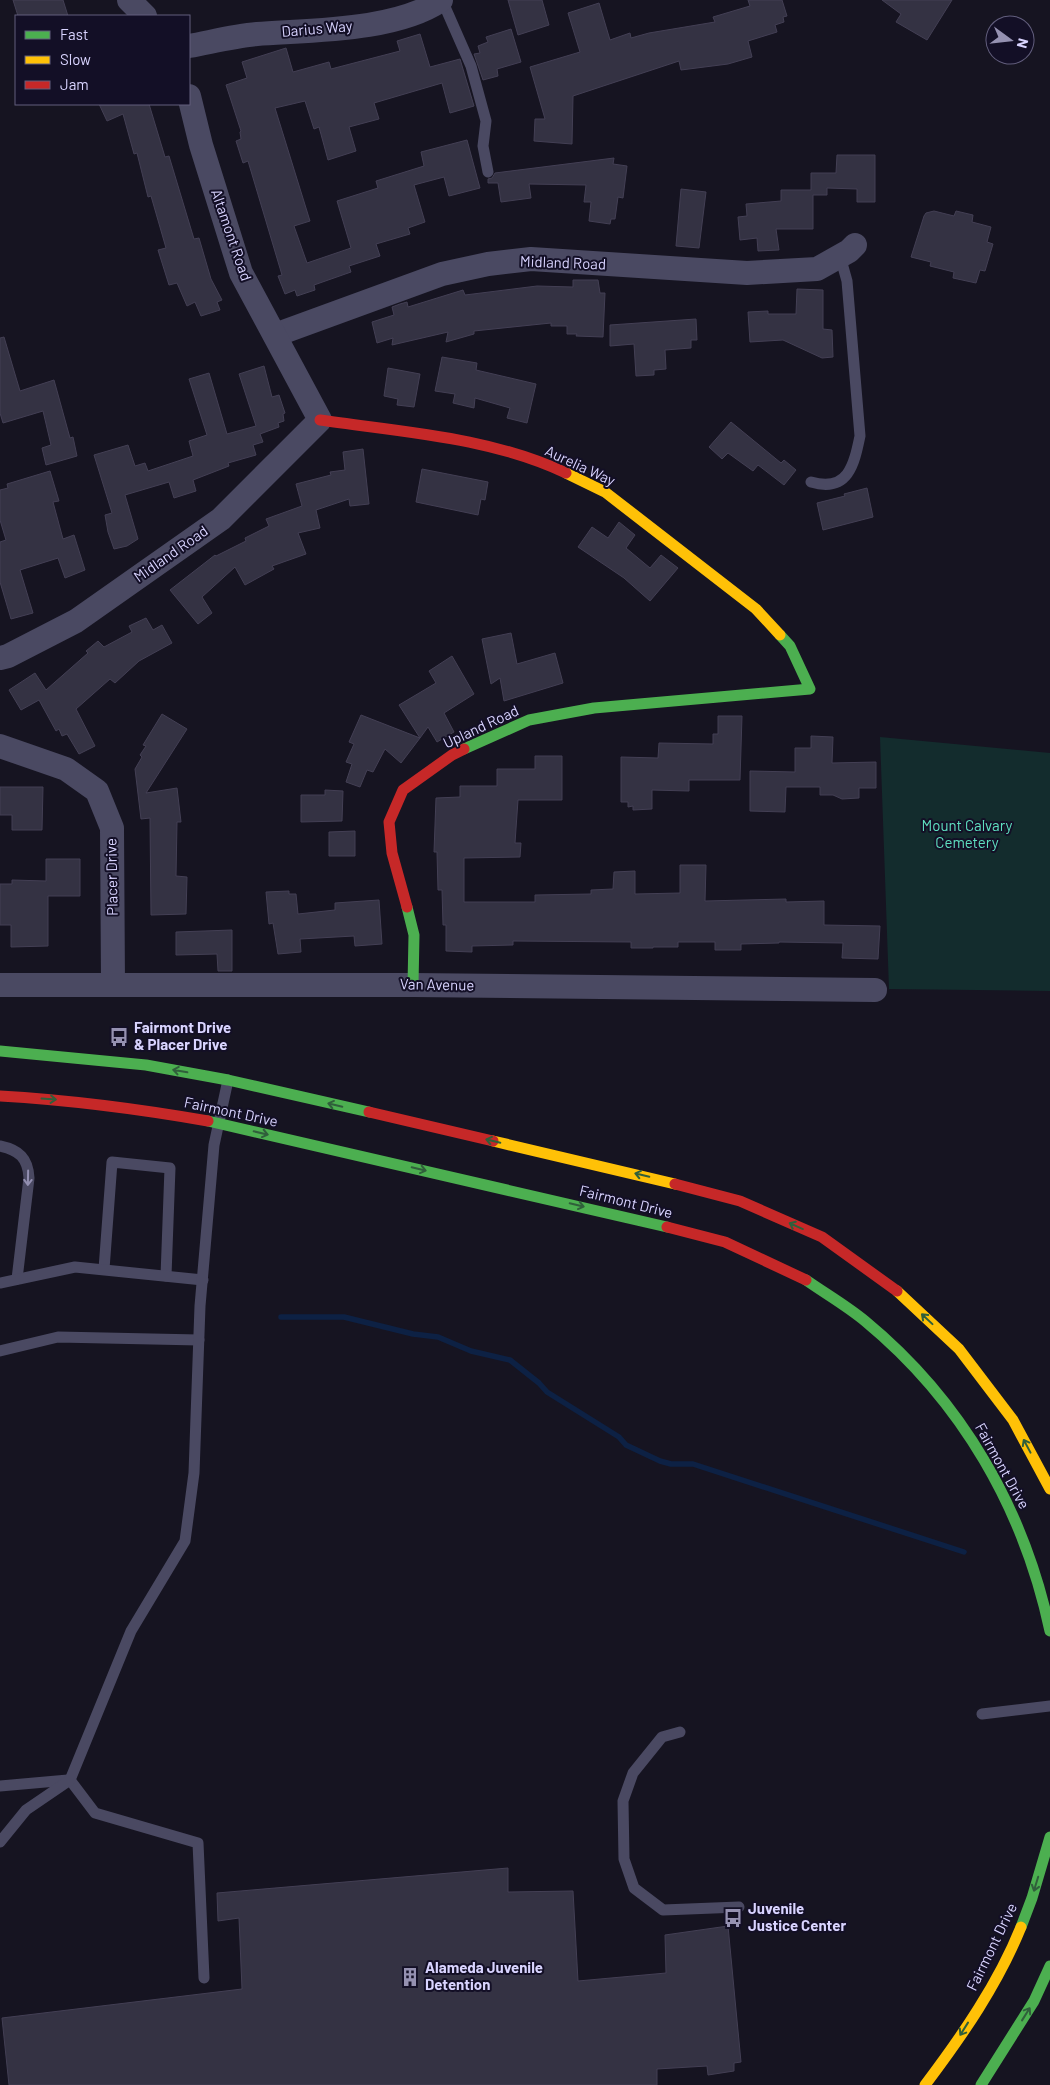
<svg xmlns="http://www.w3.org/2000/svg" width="1050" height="2085" font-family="Barlow,sans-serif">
  <rect width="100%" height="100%" fill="#161421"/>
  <polygon fill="#132c2d" points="880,737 1050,753 1050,991 889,989"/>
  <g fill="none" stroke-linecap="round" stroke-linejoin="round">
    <polyline stroke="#0d2144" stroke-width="5.5" points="281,1317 344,1317 413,1334 438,1337 471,1351 510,1360 539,1383 547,1392 619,1437 626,1445 660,1461 671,1464 693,1464 964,1552"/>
  </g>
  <g fill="#343243" stroke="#433f54">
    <polygon points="13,0 63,0 68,16 18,16"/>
    <polygon points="508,0 542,0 549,25 518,35"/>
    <polygon points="748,0 782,0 787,16 783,17 784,22 775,25 777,32 748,41 752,57 728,64 681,70 679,61 573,96 572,144 534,141 535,119 545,119 530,67 580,52 568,13 599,3 610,40 630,33 631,38 649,33 715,22 713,17 750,6"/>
    <polygon points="882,0 952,0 927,40 896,22 901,14"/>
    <polygon points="511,29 521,62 497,69 498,76 483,80 474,54 480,53 478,46 488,42 486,37"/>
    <polygon points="420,34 430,67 460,59 474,106 450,113 442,83 374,103 379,119 349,127 356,151 328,160 319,127 314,129 305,101 275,108 310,221 294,226 307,263 351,248 337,201 378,188 376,181 424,166 421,152 467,140 480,188 449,196 444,177 414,185 425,222 408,228 410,234 376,244 380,256 349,266 351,272 314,285 315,290 297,296 295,290 285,294 278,276 282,275 248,161 243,163 236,141 241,139 240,132 241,131 226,85 247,78 242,62 286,48 293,72 329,62 331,69 400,51 397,41"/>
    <polygon points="99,104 149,104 165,157 169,156 194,239 199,238 211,279 222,300 217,302 220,310 201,316 195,302 187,306 177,283 169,285 158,250 166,248 151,196 148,197 137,153 134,154 123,114 107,121"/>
    <polygon points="837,155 875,155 875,202 857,202 857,189 827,188 827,195 813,195 813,229 776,229 779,250 758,251 757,238 740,240 738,217 747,216 746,204 781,201 781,190 811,190 811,173 836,173"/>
    <polygon points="614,158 613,164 627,166 623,198 618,197 615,219 611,219 610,224 589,221 591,202 584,202 586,185 529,184 531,198 501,202 498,183 488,183 488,179 492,178 495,173"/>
    <polygon points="681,189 706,192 699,248 676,246"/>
    <polygon points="934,211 954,216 956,211 973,215 972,222 991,227 987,242 993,244 985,271 980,270 976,283 953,278 954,272 930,266 931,262 911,257 924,216 926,213"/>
    <polygon points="573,280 598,280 600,293 605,293 603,337 576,336 577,334 567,334 567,326 551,326 551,323 474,331 474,334 446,342 448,332 392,345 393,338 377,343 372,322 394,315 392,307 400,304 407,302 408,307 463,290 465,295 537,286 573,287"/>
    <polygon points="797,289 823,290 823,329 832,330 833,357 822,358 783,340 750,342 748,312 768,311 768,314 796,314"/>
    <polygon points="696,319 697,340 691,340 691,348 665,350 666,369 654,370 654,375 636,376 634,344 610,346 610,325"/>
    <polygon points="4,337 20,391 54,380 70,438 73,437 77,456 46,465 42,448 51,445 43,411 3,423 0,413 0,338"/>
    <polygon points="442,357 477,363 476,370 536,384 527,423 507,418 510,408 475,398 474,408 453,403 455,394 435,391"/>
    <polygon points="264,366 272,397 279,395 285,413 283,414 284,421 278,423 279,427 260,434 263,442 253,445 256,455 228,463 229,466 193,480 196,491 174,498 169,482 125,495 138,539 127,546 114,549 108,532 105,515 112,513 94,455 128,445 135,466 145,463 148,471 193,456 189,441 207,435 189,379 209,373 227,434 256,426 239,374"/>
    <polygon points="388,368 420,374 414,407 397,405 398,399 384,396"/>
    <polygon points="731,422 781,463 784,460 796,470 784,485 758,465 753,471 728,453 722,459 709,447"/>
    <polygon points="363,449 369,504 350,506 349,499 316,510 320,528 298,533 306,554 272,566 274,569 245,585 235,567 202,597 212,613 198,624 170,590 215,555 216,556 246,541 245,538 269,526 266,519 302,506 296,484 331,475 330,472 345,470 343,452"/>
    <polygon points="422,469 488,482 485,500 481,499 478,515 416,502"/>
    <polygon points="50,471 59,501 53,502 63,539 74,535 85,570 65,578 58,558 20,570 33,613 11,619 0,582 0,542 6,540 0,520 0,490 8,488 7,484"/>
    <polygon points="867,488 873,517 823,530 817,503 845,496 844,494"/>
    <polygon points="619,522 635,535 626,548 650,568 661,555 678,568 650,601 624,578 578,547 592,527 608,538"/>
    <polygon points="146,618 153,630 162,625 172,643 139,661 115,683 110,679 76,709 95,746 79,754 67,734 62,736 59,729 56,731 39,700 21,710 9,690 35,673 46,690 88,653 86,651 98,641 104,647 132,632 129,626"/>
    <polygon points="511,633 517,664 555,653 563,683 504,701 500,678 491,684 482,639"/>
    <polygon points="452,656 474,694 444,713 454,732 437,742 428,727 420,738 399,705 436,683 429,671"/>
    <polygon points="162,714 187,729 146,793 177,788 181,822 177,822 176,876 187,877 186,914 151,915 150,818 141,819 135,769 142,757 140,755 146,746 143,745"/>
    <polygon points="361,715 420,738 401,763 385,749 373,772 367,770 360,787 346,782 352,764 346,762 354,744 349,742"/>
    <polygon points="718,716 742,716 740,780 689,780 689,791 652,790 652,809 633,810 633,806 628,807 628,802 621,802 621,757 658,758 659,743 713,744 713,734 718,734"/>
    <polygon points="811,736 833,737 832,763 876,762 876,788 859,788 859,798 842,799 833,795 820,795 820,787 786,787 785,812 750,811 750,771 795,772 795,748 811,748"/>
    <polygon points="535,756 562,756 562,800 518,800 515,843 521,843 520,857 464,858 464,902 535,902 535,895 591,894 591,890 613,889 614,872 635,871 635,894 680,893 680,865 706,865 705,901 786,899 786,902 824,901 824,925 880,926 878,959 842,958 843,943 779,942 779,943 741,944 741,950 715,950 715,942 678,942 678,947 653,947 653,948 631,948 631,942 513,941 513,945 472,946 472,952 446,951 446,925 443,925 442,890 438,890 437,852 434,852 436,798 460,797 460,786 497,786 497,769 535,769"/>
    <polygon points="0,787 43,787 42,830 12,830 12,815 0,815"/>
    <polygon points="325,790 343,791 342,821 301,822 301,795 325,795"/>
    <polygon points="355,831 355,856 329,856 329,832"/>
    <polygon points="46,859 80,859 80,896 48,896 48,946 11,947 11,925 0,925 0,884 12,884 12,880 46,881"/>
    <polygon points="289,891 289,894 296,894 298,914 335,910 335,903 379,900 382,944 355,946 354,936 300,939 301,952 278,954 273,923 269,924 266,892"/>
    <polygon points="232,930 232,971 218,971 217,954 176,955 176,932"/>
    <polygon points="508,1868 508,1892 573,1891 578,1981 666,1973 665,1935 728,1926 741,2062 734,2063 734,2071 708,2075 707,2066 657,2069 657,2085 9,2085 2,2018 242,1989 239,1918 218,1921 217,1893"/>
  </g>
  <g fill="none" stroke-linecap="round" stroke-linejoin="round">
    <g stroke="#4a4962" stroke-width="11">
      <polyline points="442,0 471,66 486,121 483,146 488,172"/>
      <path d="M 811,482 C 848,493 854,465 860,436 L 847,281 L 840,256"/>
      <path d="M 0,1146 C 19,1150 28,1158 29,1178 L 17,1279"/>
      <polyline points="104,1269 112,1162 170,1168 166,1276"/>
      <polyline points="0,1283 75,1267 203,1280"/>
      <polyline points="0,1351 58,1337 199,1340"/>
      <polyline points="982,1714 1050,1706"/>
      <polyline points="680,1732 662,1737 633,1773 623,1801 624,1859 634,1888 663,1910 739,1907"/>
      <polyline points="70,1780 95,1813 198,1843 204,1978"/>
      <polyline points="0,1786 68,1780"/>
      <polyline points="0,1842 26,1810 70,1780 131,1631 185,1541 194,1473 200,1306 214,1145 228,1080"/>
    </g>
    <g stroke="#4a4962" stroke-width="24">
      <polyline points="129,0 145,16"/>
      <path d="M 189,46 C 211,42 234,36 257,34 C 311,30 396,31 441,0"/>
      <polyline points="275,335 442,274 488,264 531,259 747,273 817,269 849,251 855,245"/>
      <polyline points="0,658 8,656 76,621 221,519 320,420 241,273 201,145 189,96"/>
      <polyline points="0,746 66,769 97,791 112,828 113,985"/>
      <polyline points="0,985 413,985 875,990"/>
    </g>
    <g stroke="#4caf50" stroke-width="11">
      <polyline points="464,749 529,720 594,708 810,689 790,646 780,635"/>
      <polyline points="407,907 414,935 413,985"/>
      <polyline points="0,1051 146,1065 228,1080 369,1112"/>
      <polyline points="208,1121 667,1227"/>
      <path d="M 806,1280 C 826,1294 847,1306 865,1321 C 962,1401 1024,1509 1050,1631"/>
      <polyline points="1021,1927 1032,1898 1050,1837"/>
      <polyline points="981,2085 1034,2001 1050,1966"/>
    </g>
    <g stroke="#ffc107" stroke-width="11">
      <polyline points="566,473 605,492 756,609 780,635"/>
      <polyline points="493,1141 675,1184"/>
      <polyline points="897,1291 959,1349 1013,1420 1050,1489"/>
      <path d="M 925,2085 C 962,2036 998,1984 1021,1927"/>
    </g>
    <g stroke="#c62828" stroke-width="11">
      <path d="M 320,420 C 402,432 490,437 566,473"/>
      <polyline points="407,907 392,853 389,822 403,790 452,755 464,749"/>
      <path d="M 0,1096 C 70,1100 139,1109 208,1121"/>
      <polyline points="369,1112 493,1141"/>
      <polyline points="675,1184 740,1201 822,1237 897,1291"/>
      <polyline points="667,1227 725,1242 806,1280"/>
    </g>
  </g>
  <defs><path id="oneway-shaft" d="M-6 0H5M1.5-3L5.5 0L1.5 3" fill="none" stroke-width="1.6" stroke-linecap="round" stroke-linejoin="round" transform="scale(1.25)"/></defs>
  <g stroke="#305f3b">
    <use href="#oneway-shaft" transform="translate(180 1071) rotate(-170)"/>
    <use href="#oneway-shaft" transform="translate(49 1099) rotate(4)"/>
    <use href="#oneway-shaft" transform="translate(335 1105) rotate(-167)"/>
    <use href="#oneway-shaft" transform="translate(261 1133) rotate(13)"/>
    <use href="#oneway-shaft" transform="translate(493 1141) rotate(-167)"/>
    <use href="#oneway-shaft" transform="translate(419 1169) rotate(13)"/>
    <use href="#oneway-shaft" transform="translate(642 1175) rotate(-167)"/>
    <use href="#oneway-shaft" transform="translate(577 1205) rotate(13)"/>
    <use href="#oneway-shaft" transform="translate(796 1226) rotate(-156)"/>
    <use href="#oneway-shaft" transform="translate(927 1319) rotate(-137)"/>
    <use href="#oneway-shaft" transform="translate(1027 1446) rotate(-118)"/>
    <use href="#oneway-shaft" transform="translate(1036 1884) rotate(107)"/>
    <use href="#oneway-shaft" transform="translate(1026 2014) rotate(-58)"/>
    <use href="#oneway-shaft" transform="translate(964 2029) rotate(122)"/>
  </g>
  <use stroke="#928eb0" href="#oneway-shaft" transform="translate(28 1178) rotate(91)"/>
  <defs>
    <g id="bus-bare" transform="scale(1.5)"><path d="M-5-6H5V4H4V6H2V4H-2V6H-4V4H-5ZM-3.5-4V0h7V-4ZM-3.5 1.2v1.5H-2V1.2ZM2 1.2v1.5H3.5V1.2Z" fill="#9591b1" stroke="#130f26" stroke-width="2.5" paint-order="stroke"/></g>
    <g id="building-bare" transform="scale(1.5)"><path d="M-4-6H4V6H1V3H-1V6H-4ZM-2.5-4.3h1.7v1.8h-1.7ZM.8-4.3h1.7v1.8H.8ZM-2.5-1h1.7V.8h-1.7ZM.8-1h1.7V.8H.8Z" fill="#9591b1" stroke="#130f26" stroke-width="2.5" paint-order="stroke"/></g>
  </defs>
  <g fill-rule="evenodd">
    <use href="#bus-bare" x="119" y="1037"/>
    <use href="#bus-bare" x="733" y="1918"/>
    <use href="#building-bare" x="410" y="1977"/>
  </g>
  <g text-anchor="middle" stroke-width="4" stroke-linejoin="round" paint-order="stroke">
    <g font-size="15" fill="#d9d4ff" stroke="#130f26">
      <text transform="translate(317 29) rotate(-5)" y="5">Darius Way</text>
      <text transform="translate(231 235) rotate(71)" y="5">Altamont Road</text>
      <text transform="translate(563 263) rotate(2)" y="5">Midland Road</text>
      <text transform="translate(580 466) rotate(25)" y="5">Aurelia Way</text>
      <text transform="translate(171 554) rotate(-35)" y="5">Midland Road</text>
      <text transform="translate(481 727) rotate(-25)" y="5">Upland Road</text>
      <text transform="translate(112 877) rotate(-91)" y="5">Placer Drive</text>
      <text transform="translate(437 985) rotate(1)" y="5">Van Avenue</text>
      <text transform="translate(231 1112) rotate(12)" y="5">Fairmont Drive</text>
      <text transform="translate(626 1202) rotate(14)" y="5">Fairmont Drive</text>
      <text transform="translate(1002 1466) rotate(61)" y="5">Fairmont Drive</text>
      <text transform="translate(992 1947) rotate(-64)" y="5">Fairmont Drive</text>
    </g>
    <g font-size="15" fill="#5fe0c0" stroke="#130f26">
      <text x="967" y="831">Mount Calvary<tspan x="967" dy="17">Cemetery</tspan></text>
    </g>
    <g font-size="15" font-weight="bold" fill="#d9d4ff" stroke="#130f26" text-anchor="start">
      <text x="134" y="1033">Fairmont Drive<tspan x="134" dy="17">&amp; Placer Drive</tspan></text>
      <text x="748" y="1914">Juvenile<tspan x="748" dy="17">Justice Center</tspan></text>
      <text x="425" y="1973">Alameda Juvenile<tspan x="425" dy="17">Detention</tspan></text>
    </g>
  </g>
  <rect x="15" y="15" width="175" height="90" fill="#130f26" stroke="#625e7d"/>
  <rect x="25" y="31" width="25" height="8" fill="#4caf50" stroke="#625e7d"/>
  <text x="60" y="40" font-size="15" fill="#d9d4ff">Fast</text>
  <rect x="25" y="56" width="25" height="8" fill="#ffc107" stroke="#625e7d"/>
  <text x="60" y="65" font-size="15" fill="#d9d4ff">Slow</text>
  <rect x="25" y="81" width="25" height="8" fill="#c62828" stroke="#625e7d"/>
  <text x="60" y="90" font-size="15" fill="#d9d4ff">Jam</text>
  <g transform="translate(1010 40) rotate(105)"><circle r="24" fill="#130f26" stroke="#625e7d"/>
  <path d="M0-4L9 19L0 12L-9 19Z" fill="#9591b1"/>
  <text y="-8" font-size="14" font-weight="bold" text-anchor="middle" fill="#d9d4ff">N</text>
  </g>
</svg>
